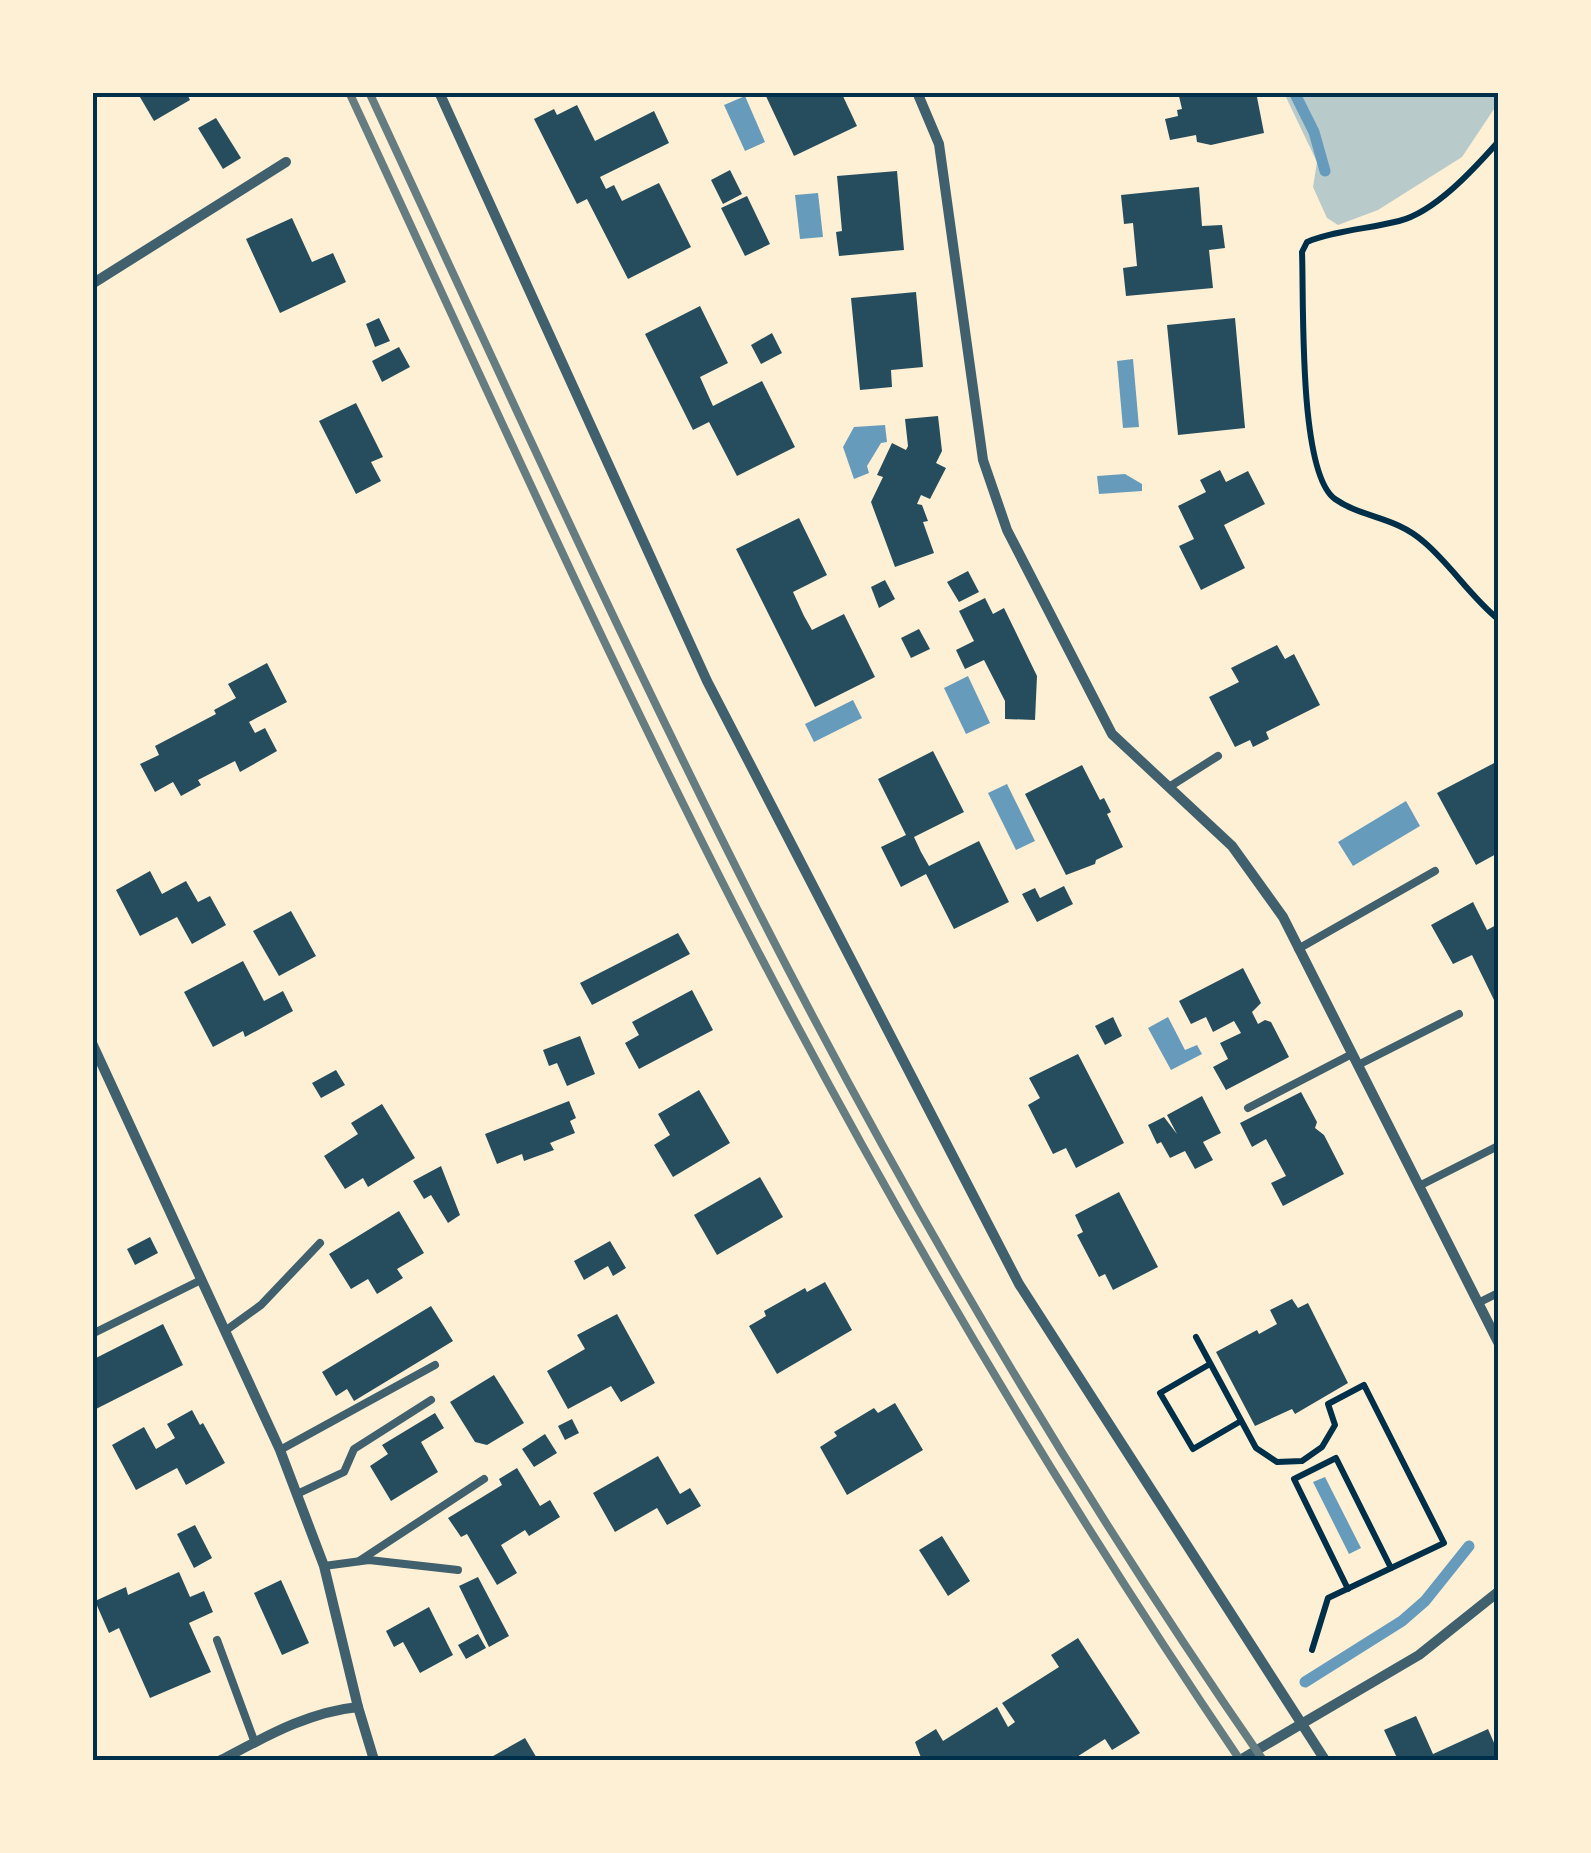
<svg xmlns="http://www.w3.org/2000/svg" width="1591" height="1853" font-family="'Zilla Slab',serif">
  <rect width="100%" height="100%" fill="#fdf0d5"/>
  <polygon fill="#b9caca" points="1284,93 1498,93 1498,103 1462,157 1378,210 1338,225 1327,218 1313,187 1317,162"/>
  <g fill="#669bbc">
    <polygon points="745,96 765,142 745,151 724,105"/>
    <polygon points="818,193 823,237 800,239 795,195"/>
    <polygon points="1133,359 1139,427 1123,428 1117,361"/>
    <polygon points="885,425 887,442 881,443 867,466 869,473 854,479 843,447 854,427"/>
    <polygon points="1125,474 1142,484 1142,491 1099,494 1097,476"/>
    <polygon points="968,676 990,723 966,734 944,688"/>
    <polygon points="853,700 862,718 814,742 805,724"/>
    <polygon points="1007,784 1035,841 1016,850 988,793"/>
    <polygon points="1406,801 1420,826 1353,866 1338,842"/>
    <polygon points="1168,1017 1185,1050 1197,1045 1202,1054 1171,1070 1148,1028"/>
    <polygon points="1325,1477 1361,1548 1349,1554 1313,1482"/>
  </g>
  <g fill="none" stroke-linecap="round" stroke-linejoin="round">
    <g stroke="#669bbc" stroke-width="11">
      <polyline points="1294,92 1314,132 1325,171"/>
      <polyline points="1305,1682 1402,1621 1425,1601 1469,1546"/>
    </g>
  </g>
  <g fill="#264d5e">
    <polygon points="137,92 186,92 190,100 154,121"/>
    <polygon points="764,92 841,92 857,126 794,156"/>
    <polygon points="1178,92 1256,92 1264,133 1211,145 1197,142 1196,135 1170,140 1165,119 1178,116 1177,110 1182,109"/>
    <polygon points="577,105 595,141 654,111 669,143 600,177 606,189 614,185 622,201 659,183 691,247 628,279 587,199 577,204 534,119 554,109 557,115"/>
    <polygon points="216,118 241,158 223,169 198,128"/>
    <polygon points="730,170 742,194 723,204 711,180"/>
    <polygon points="897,171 904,250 839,256 836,232 842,231 837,176"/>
    <polygon points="1199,187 1202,226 1222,225 1225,248 1209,250 1213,288 1126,296 1123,268 1137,266 1133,223 1124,224 1121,195"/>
    <polygon points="747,196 770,244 745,256 721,208"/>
    <polygon points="292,218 312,262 333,253 346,282 280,313 246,239"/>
    <polygon points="916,292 923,367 891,370 892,387 860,390 851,298"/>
    <polygon points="700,306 728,363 700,377 713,406 762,381 795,447 737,476 709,422 693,430 645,334"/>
    <polygon points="379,318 390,341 375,347 366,324"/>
    <polygon points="1235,318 1245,428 1178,435 1167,325"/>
    <polygon points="772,333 782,353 761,364 751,345"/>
    <polygon points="399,347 410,367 382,382 372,361"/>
    <polygon points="356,403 383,457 371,462 381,481 356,494 319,421"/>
    <polygon points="938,416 942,451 936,463 946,468 930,499 921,495 917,504 922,505 928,521 923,522 934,553 895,567 871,502 883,477 877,475 892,443 906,450 908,446 905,419"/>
    <polygon points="1220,470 1226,482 1248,471 1265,504 1224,525 1245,568 1201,590 1179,546 1194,539 1178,506 1206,492 1200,480"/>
    <polygon points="799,518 827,575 793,592 804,616 812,630 844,614 875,677 815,707 736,549"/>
    <polygon points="968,571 979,592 959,602 947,582"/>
    <polygon points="885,580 895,599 879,608 871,587"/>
    <polygon points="985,598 993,614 1004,608 1037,676 1035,720 1005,719 1005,701 984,660 965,669 956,650 974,641 959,611"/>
    <polygon points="919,629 930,649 911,658 901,638"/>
    <polygon points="1277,645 1285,659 1294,654 1320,705 1266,732 1269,739 1253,747 1250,740 1235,747 1209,697 1239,682 1231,668"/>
    <polygon points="267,663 287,702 249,722 255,733 265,728 277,751 240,772 235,761 198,780 201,785 181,796 173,782 155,792 140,764 159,755 155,746 216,714 214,710 236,698 228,684"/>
    <polygon points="933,751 964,812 914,837 921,852 929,866 979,841 1009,902 954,929 926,874 901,887 881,847 906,835 878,779"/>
    <polygon points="1498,761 1498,853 1476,865 1437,793"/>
    <polygon points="1082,765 1100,800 1104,798 1111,812 1107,814 1123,847 1096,860 1095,864 1066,875 1025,794"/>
    <polygon points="150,871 162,894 186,881 198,902 210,896 226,925 192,944 177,917 140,936 116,890"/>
    <polygon points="1064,886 1073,904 1037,922 1022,894 1035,888 1040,898"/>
    <polygon points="1473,902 1487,930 1498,924 1498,998 1494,1000 1472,955 1453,964 1431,925"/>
    <polygon points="291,911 316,956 279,976 253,931"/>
    <polygon points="678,933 690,954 592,1005 580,983"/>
    <polygon points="243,961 264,1001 283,991 293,1011 245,1037 243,1031 213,1047 184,992"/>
    <polygon points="1243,968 1261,1003 1252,1012 1258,1024 1265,1020 1271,1022 1289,1057 1226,1090 1213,1067 1228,1059 1220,1043 1241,1033 1234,1021 1213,1032 1206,1017 1191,1024 1179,1001"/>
    <polygon points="692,990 713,1030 639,1069 625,1043 639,1035 632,1022"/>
    <polygon points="1113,1017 1122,1036 1105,1045 1095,1026"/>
    <polygon points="580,1036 595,1074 567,1086 557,1063 549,1066 543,1050"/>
    <polygon points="1078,1054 1124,1143 1076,1168 1066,1148 1053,1154 1028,1105 1040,1098 1029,1078"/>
    <polygon points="336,1070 345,1085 321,1098 312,1083"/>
    <polygon points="699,1090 730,1143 673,1177 654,1145 670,1135 658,1114"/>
    <polygon points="1301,1092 1317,1122 1315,1128 1324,1135 1344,1174 1283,1206 1271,1183 1286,1176 1266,1139 1252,1147 1240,1123"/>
    <polygon points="1202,1096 1221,1133 1203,1142 1213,1160 1195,1169 1185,1151 1170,1158 1161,1142 1157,1144 1148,1125 1164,1117 1177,1134 1167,1115"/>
    <polygon points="569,1101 576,1118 570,1121 575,1133 550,1143 554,1150 524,1161 522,1154 497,1164 485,1134"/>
    <polygon points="382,1104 415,1158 368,1187 363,1178 345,1189 324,1156 358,1134 351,1123"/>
    <polygon points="441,1166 460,1215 448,1223 431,1195 424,1199 413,1181"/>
    <polygon points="760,1177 783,1217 717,1255 694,1215"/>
    <polygon points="1119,1192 1158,1267 1113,1290 1105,1274 1099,1277 1077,1235 1083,1232 1075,1215"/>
    <polygon points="399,1211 424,1253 397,1269 403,1278 377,1294 368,1279 351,1289 329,1254"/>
    <polygon points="150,1237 158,1253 135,1265 127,1249"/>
    <polygon points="610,1241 626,1268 613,1276 608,1266 584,1280 574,1261"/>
    <polygon points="825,1282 852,1330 777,1374 749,1326 766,1316 764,1311 805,1288 807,1292"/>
    <polygon points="1292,1299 1298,1308 1308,1303 1348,1383 1295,1414 1292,1409 1255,1426 1216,1352 1257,1330 1259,1334 1277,1324 1270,1310"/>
    <polygon points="431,1306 453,1341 354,1401 347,1389 336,1396 322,1372"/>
    <polygon points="617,1314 655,1383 621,1402 611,1386 568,1409 547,1371 585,1349 577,1335"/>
    <polygon points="163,1324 183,1365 92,1411 92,1360"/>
    <polygon points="494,1375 524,1423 487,1445 475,1442 450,1402"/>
    <polygon points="895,1403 923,1450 847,1495 820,1447 837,1436 834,1432 874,1408 878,1413"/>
    <polygon points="192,1410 200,1425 203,1423 225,1463 186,1485 177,1468 136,1490 112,1445 144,1427 156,1449 175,1438 167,1424"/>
    <polygon points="435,1413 444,1428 421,1442 438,1472 391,1501 370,1466 388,1454 382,1445"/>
    <polygon points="572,1419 579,1433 565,1440 558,1426"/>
    <polygon points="545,1434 557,1453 534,1467 522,1449"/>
    <polygon points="658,1456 680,1494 690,1488 701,1506 667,1525 657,1508 615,1532 593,1493"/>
    <polygon points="517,1468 540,1506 550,1500 560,1517 529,1536 525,1530 501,1545 517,1573 497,1585 467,1534 461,1537 448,1518 502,1485 499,1479"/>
    <polygon points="195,1525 212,1558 194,1568 177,1534"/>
    <polygon points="942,1536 970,1581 948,1596 919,1550"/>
    <polygon points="179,1572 190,1597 204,1591 213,1612 189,1623 211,1672 150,1698 119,1628 109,1633 95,1601 126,1587 128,1595"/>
    <polygon points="478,1577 509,1636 489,1647 459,1586"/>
    <polygon points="281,1580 309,1643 282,1655 254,1593"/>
    <polygon points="429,1607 453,1655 420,1673 403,1642 394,1647 386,1631"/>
    <polygon points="478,1634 486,1648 466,1659 458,1645"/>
    <polygon points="1078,1638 1140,1733 1112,1750 1105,1739 1072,1760 922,1760 915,1742 936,1729 943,1741 997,1707 1008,1727 1015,1722 1002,1703 1059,1667 1051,1655"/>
    <polygon points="1416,1716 1433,1754 1488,1729 1498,1752 1498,1760 1398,1760 1384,1730"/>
    <polygon points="525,1738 538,1760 486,1760 502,1751"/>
  </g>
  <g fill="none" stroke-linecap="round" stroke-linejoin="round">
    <g stroke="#003049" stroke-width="6">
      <path d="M 1498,142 C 1474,169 1435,212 1399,221 C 1368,229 1337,230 1307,242 L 1302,252 C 1304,300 1298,473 1335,499 C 1362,518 1395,516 1424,542 C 1451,565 1470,596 1498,619"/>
      <polyline points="1196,1337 1256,1448 1277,1462 1302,1461 1322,1447 1335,1425 1328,1404 1364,1385 1444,1543 1328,1598 1312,1650"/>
      <polyline points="1210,1364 1160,1393 1193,1449 1241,1421"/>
      <polyline points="1348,1589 1294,1479 1336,1458 1391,1568"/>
    </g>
    <g stroke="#3f606c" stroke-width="8">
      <polyline points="1169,787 1218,756"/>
      <polyline points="1298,949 1435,871"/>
      <polyline points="1358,1065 1459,1014"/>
      <polyline points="1248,1108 1352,1054"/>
      <polyline points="1419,1186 1498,1146"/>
      <polyline points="1478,1303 1498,1293"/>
      <polyline points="225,1331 261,1305 320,1243"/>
      <polyline points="92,1334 201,1280"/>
      <polyline points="280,1450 435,1365"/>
      <polyline points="297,1494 344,1472 354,1449 431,1400"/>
      <polyline points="359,1561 484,1479"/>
      <polyline points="324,1566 369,1560 458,1570"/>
      <polyline points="217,1640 255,1743"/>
    </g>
    <g stroke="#3f606c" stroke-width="10">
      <polyline points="439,92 707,681 1019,1284 1325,1760"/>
      <polyline points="917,92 939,144 983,460 1007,530 1112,734 1232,846 1283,917 1498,1342"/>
      <polyline points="92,284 286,162"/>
      <polyline points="92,1043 280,1450 324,1566 358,1707"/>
      <path d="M 221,1760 C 265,1737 308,1712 358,1707 L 374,1760"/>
      <polyline points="1240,1760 1419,1655 1498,1592"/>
    </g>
    <g stroke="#657d81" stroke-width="8">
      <path d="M 349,92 C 476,365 599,641 736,909 C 887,1203 1055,1487 1240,1760"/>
      <path d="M 369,92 C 495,363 618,635 753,901 C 904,1198 1074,1487 1263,1760"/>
    </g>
  </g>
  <rect width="1591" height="1853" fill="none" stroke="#fdf0d5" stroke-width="190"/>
  <rect x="95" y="95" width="1401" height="1663" fill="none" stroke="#003049" stroke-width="4"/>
</svg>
